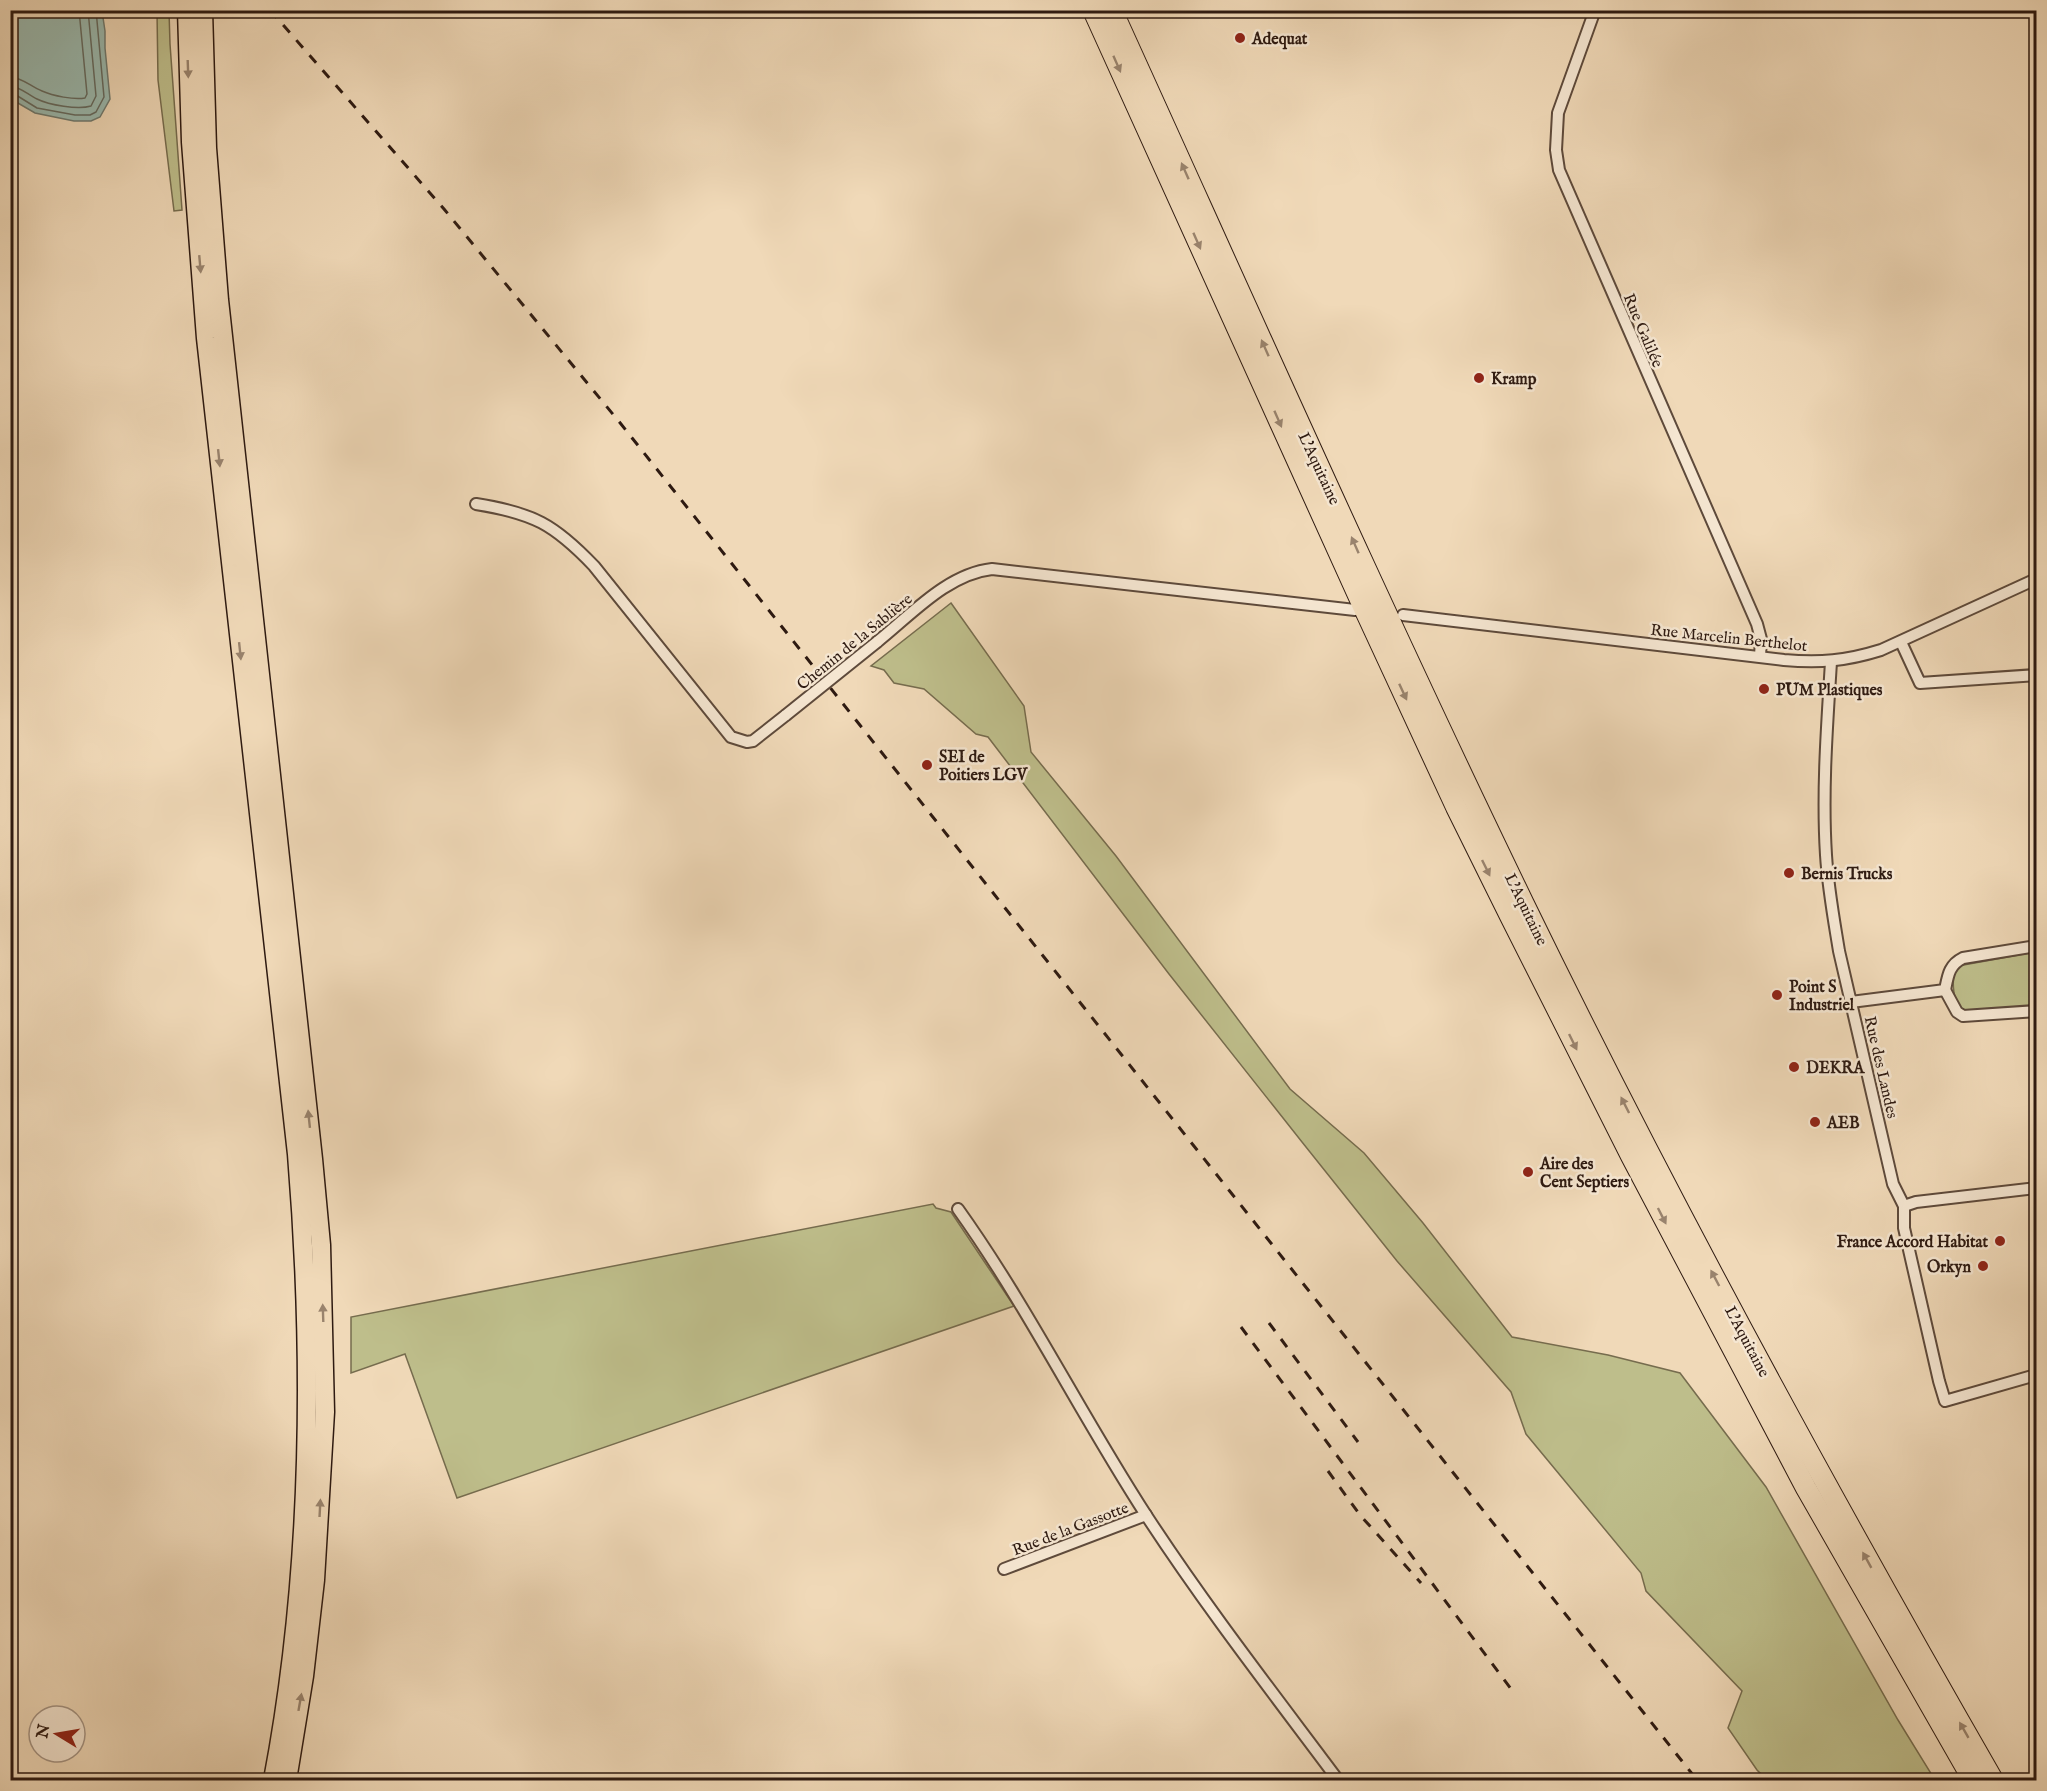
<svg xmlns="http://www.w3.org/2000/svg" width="2047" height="1791" font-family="'IM FELL English',serif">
  <rect width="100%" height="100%" fill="#f0d9b8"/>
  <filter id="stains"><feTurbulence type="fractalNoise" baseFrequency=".00333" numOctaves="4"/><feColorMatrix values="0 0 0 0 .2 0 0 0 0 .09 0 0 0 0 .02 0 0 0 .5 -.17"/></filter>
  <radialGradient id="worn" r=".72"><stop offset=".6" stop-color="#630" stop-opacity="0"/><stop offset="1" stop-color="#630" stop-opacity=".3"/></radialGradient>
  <g fill="#bebe8b" stroke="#766c4e" stroke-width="1.5">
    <polygon points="157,11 169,11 170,44 182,210 174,211 158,80"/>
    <polygon points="951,603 1024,706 1031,752 1116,856 1290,1089 1364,1153 1423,1223 1512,1337 1608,1355 1680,1373 1766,1487 1898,1720 1935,1780 1767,1780 1757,1770 1728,1728 1742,1691 1646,1591 1641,1573 1526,1434 1511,1392 1397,1261 1302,1142 1169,974 988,737 976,734 924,689 894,683 884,670 871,666"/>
    <path d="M 2036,952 L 2036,1007 L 1967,1012 C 1952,1007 1950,978 1958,966 Z"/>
    <polygon points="933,1204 936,1208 951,1212 1014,1306 457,1498 405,1354 351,1373 351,1317"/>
  </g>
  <polygon fill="#9abab0" stroke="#6f7a70" stroke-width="1.5" points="10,11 102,11 105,31 105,48 110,99 100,117 91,121 74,121 35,113 11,99"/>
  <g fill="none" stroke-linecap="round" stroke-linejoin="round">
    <g stroke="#646a60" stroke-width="1.5">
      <path d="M 10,77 C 23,78 30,86 42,91 C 53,96 74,100 85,98 L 87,94 L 79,10"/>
      <path d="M 10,86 C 21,87 28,95 37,99 C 49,105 78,110 91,106 L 96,96 L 88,10"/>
      <polyline points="10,94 16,95 37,108 75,115 90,115 96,112 104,97 96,10"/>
    </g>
    <g stroke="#5e4a3b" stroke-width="14">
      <g id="minor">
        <polyline points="1595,10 1558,113 1556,150 1559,170 1757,624 1761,639 1760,656"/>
        <path d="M 476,504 C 533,513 554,524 594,566 L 731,737 L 747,742 L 753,741 L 786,715"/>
        <path d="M 1403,615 L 1784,660 C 1820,663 1846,661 1881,650 L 2036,579"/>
        <path d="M 877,642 C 911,615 947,574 992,569 L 1355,610"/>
        <polyline points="1901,642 1920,683 2036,675"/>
        <path d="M 1831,662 C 1827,726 1822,791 1826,855 C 1828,888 1834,920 1839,951 L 1893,1184 L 1904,1206 L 1904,1228 L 1939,1381 L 1945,1401 L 2036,1375"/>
        <polyline points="1945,990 1957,1012 1963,1016 2036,1011"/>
        <path d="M 1851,1002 L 1945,990 C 1948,975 1949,965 1963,958 L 2036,946"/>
        <polyline points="1904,1206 1916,1202 2036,1188"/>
        <path d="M 958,1209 C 1028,1307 1081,1415 1146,1515 C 1206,1607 1273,1693 1338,1780"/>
        <polyline points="1004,1569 1146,1515"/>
      </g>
    </g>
    <g stroke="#2e1a11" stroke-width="21">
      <g id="trunk">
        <path d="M 187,10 L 191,142 L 206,338 L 297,1154 C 314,1363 312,1574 273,1780"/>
        <polyline points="203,10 207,148 219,300 313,1159 321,1245 325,1412 315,1580 304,1676 287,1780"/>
      </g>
    </g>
    <g stroke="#2e1a11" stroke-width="22">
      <g id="motorway">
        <polyline points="1093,10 1362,604 1456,807 1510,916 1631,1156 1806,1488 1973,1780"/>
        <path d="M 1112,10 C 1248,309 1381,609 1524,904 C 1669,1202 1828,1493 1993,1780"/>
      </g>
    </g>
    <use href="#minor" stroke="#f5e6d1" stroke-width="10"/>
    <use href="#trunk" stroke="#f0d9b8" stroke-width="18"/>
    <use href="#motorway" stroke="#f0d9b8" stroke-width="20"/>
    <g stroke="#2e1a11" stroke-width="3" stroke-dasharray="10 10" stroke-linecap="butt">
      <polyline points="270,10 444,209 621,424 1697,1780"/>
      <polyline points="1269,1323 1358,1442"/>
      <polyline points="1241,1327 1511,1689"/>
      <polyline points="1328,1471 1360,1515 1421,1583"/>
    </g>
    <g stroke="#5e4a3b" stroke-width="14" stroke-linecap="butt">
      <polyline id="minor-bridge" points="786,715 877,642"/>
    </g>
    <use href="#minor-bridge" stroke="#f5e6d1" stroke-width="10"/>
  </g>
  <defs><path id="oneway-solid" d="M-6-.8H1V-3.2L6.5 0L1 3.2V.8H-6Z" transform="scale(1.5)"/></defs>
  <g fill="#99836d">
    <use href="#oneway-solid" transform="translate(1117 64) rotate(66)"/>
    <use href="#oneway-solid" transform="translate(188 69) rotate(88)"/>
    <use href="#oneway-solid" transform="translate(1185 171) rotate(-114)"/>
    <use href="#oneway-solid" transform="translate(1197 241) rotate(66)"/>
    <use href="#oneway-solid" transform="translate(200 264) rotate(85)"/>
    <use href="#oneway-solid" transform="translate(1265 348) rotate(-114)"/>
    <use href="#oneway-solid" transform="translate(1278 419) rotate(66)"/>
    <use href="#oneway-solid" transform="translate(219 458) rotate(84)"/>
    <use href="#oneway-solid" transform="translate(1355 545) rotate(-114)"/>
    <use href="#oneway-solid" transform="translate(240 651) rotate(84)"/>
    <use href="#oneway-solid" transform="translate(1403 692) rotate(65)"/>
    <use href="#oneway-solid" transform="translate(1486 868) rotate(64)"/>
    <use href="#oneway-solid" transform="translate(1573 1042) rotate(64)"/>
    <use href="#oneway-solid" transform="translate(1625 1105) rotate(-117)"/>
    <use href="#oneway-solid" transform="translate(309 1119) rotate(-96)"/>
    <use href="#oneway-solid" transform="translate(1662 1216) rotate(63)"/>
    <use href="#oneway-solid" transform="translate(1715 1278) rotate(-118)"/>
    <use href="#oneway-solid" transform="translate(323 1313) rotate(-92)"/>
    <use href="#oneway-solid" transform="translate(320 1508) rotate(-87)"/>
    <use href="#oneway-solid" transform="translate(1867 1560) rotate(-119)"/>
    <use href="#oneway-solid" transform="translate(300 1702) rotate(-80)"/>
    <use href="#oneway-solid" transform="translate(1964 1730) rotate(-120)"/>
  </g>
  <g fill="#8f2418" stroke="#f5e6d1" stroke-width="2">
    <circle cx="1240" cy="38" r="6"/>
    <circle cx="1479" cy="378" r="6"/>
    <circle cx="1764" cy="689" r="6"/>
    <circle cx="927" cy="765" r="6"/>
    <circle cx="1789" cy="873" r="6"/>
    <circle cx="1777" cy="995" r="6"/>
    <circle cx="1794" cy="1067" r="6"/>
    <circle cx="1815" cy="1122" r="6"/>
    <circle cx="1528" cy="1172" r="6"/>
    <circle cx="2000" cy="1241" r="6"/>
    <circle cx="1983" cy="1266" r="6"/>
  </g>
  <g text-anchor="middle" stroke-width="5" stroke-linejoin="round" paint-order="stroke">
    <g font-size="16" font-weight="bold" fill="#2e1a11" stroke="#f5e6d1" text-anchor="start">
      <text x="1252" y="44">Adequat</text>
      <text x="1491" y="384">Kramp</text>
      <text x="1776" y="695">PUM Plastiques</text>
      <text x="939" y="762">SEI de<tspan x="939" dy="18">Poitiers LGV</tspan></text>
      <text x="1801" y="879">Bernis Trucks</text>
      <text x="1789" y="992">Point S<tspan x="1789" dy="18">Industriel</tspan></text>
      <text x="1806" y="1073">DEKRA</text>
      <text x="1827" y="1128">AEB</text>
      <text x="1540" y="1169">Aire des<tspan x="1540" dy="18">Cent Septiers</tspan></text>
      <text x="1988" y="1247" text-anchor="end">France Accord Habitat</text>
      <text x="1971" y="1272" text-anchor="end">Orkyn</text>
    </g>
    <g font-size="16" fill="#2e1a11" stroke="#f5e6d1">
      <text transform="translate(1644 330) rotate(67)" y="6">Rue Galilée</text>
      <text transform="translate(1320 468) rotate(65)" y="6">L'Aquitaine</text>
      <text transform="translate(1729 637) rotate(6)" y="6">Rue Marcelin Berthelot</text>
      <text transform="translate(854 641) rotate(-39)" y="6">Chemin de la Sablière</text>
      <text transform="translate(1527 909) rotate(64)" y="6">L'Aquitaine</text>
      <text transform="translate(1882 1067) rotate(77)" y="6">Rue des Landes</text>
      <text transform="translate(1748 1341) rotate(62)" y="6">L'Aquitaine</text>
      <text transform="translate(1070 1528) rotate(-21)" y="6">Rue de la Gassotte</text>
    </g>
  </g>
  <rect width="2047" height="1791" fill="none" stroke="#f0d9b8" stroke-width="36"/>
  <rect x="12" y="12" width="2023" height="1767" fill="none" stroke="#2e1a11" stroke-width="3"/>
  <rect x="18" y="18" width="2011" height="1755" fill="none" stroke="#2e1a11" stroke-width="1.5"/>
  <g transform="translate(57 1734) rotate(281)"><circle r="28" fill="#f5e6d1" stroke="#a59484" stroke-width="1.5"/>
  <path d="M0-4.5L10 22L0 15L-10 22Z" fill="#8f2418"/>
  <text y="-9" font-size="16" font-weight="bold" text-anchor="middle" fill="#2e1a11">N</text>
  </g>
  <rect width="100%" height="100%" filter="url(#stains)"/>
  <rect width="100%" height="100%" fill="url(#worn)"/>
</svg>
